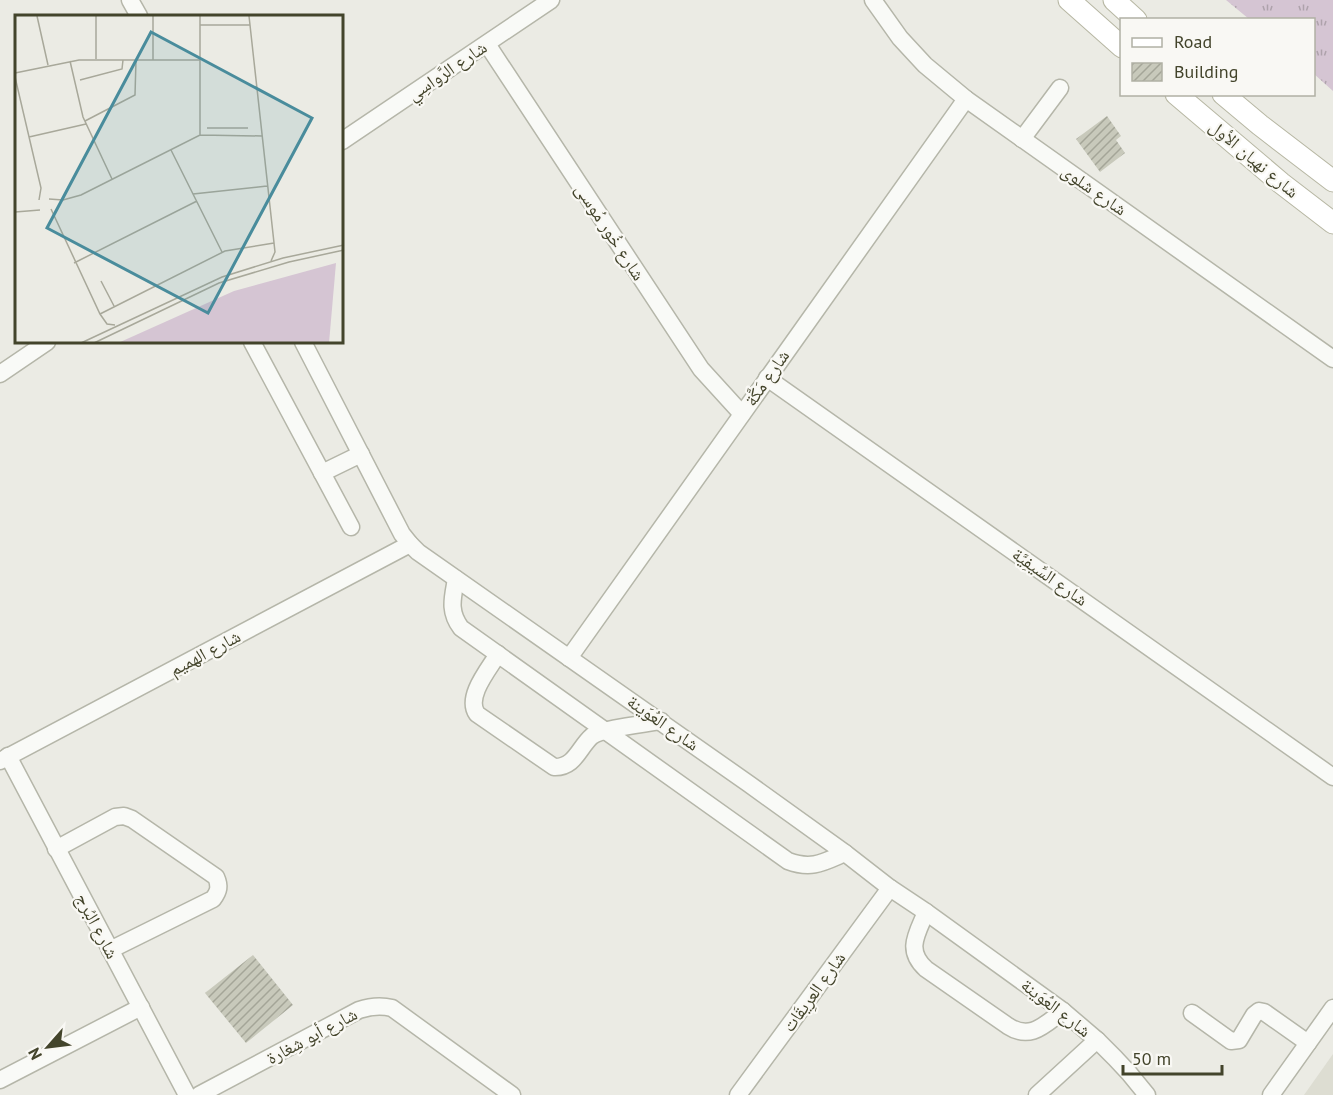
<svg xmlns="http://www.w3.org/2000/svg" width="1333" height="1095" font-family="'PT Sans','Noto Naskh Arabic',sans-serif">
  <defs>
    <pattern id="park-tufts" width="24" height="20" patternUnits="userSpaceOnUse" patternTransform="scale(1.5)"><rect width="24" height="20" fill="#d5c5d3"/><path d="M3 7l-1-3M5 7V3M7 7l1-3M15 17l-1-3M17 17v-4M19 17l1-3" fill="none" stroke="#aea2ab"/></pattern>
    <pattern id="building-hatch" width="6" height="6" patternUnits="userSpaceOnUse" patternTransform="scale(1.5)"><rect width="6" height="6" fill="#c8c9bb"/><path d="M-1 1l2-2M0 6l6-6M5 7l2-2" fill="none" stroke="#a4a598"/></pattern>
  </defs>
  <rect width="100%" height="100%" fill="#ebebe4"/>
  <polygon fill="#ddddd2" points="1333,1054 1333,1095 1304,1095"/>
  <polygon fill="url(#park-tufts)" points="1226,0 1333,0 1333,91 1314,74 1314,20 1249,19"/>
  <g fill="url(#building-hatch)">
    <polygon points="1107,116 1121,136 1116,140 1125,153 1100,172 1076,139"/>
    <polygon points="253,955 293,1005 246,1043 205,993"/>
  </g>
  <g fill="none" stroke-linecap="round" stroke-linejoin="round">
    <g stroke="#b5b6a9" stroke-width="19">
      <g id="minor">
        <polyline points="130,0 139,16"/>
        <polyline points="873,0 900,38 925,65 966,99 1333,359"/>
        <polyline points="487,44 701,369 742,414"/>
        <polyline points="1022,139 1060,88"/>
        <polyline points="342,141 551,0"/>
        <polyline points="252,342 351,527"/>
        <polyline points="303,342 402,534 410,544 418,552 749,784 845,853 890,888 926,912 1063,1011 1097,1040 1115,1058 1129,1073 1147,1095"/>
        <polyline points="0,374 47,342"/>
        <polyline points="767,378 1333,777"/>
        <polyline points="322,473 361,454"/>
        <path d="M 456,579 C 453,597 448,611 461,628 L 788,861 C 812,870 824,862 845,853"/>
        <path d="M 498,654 C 489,669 465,697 477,714 L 554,767 C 575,768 579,747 592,736 C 603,728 646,724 661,721"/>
        <polyline points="569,658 966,99"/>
        <polyline points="8,756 187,1095"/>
        <polyline points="0,761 410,544"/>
        <path d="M 56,849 L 115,817 L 124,816 L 132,819 L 216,877 C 220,886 219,891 213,899 L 110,950"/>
        <path d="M 926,912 C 917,934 905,950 926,969 L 1008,1026 C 1031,1041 1045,1024 1063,1011"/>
        <polyline points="1192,1013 1231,1041 1239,1040 1254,1015 1259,1011 1264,1012 1308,1043"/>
        <polyline points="0,1080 141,1007"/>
        <path d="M 199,1095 L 359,1010 C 371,1006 380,1005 392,1008 L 512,1095"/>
        <polyline points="738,1095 890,888"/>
        <polyline points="1037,1095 1097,1040"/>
        <polyline points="1271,1095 1333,1008"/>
      </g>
    </g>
    <g stroke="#b7b7a3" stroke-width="23">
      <g id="major">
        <polyline points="1069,0 1122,47"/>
        <polyline points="1114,0 1136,20"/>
        <polyline points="1176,94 1281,183 1333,223"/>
        <polyline points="1223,94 1260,125 1333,181"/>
      </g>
    </g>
    <use href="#minor" stroke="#f9faf7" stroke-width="16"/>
    <use href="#major" stroke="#fff" stroke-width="21"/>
  </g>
  <g text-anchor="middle" stroke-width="4.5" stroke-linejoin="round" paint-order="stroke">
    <g font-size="18" fill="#43442b" stroke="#f9f8f4">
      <text transform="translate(447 71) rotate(-34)" y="6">شارع الرَّواسِي</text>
      <text transform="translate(1254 159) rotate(40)" y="6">شارع نهيان الأول</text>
      <text transform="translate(1094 190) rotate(35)" y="6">شارع شلوى</text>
      <text transform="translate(610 232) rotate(57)" y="6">شارع خُور مُوسى</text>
      <text transform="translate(767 378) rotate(-55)" y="6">شارع مَكَّة</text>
      <text transform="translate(1050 577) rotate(35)" y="6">شارع السِّيفِيَّة</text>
      <text transform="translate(205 653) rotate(-28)" y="6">شارع الهميم</text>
      <text transform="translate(663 723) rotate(35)" y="6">شارع العُوَينة</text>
      <text transform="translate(97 926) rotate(62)" y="6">شارع البُرج</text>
      <text transform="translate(814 992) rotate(-54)" y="6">شارع العرِيقَات</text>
      <text transform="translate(1056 1008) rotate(38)" y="6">شارع العُوَينة</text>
      <text transform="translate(312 1036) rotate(-28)" y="6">شارع أبو شِغارة</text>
    </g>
  </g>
  <g transform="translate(15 15)">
    <rect width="328" height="328" fill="#ebebe4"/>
    <path d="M 321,248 L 314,328 L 103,328 L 219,276 Z" fill="#d5c5d3"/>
    <path fill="none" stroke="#a8a89a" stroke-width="1.5" d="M 22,1 L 33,50M 185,1 L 185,120M 234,1 L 260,237 L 256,246M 185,10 L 235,10M 81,44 L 81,1M 138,45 L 138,1M 55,46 L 68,102 L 97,164M 0,58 L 64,45 L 185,45M 0,62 L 26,173 L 24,185M 65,65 L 107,54 L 108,45M 70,106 L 120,80 L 121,45M 192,113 L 233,113M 14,122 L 71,109M 156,135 L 207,237M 178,179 L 252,171M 34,184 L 48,185 L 66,180 L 185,120 L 247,121M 36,194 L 85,299 L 92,309 L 100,310M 0,197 L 25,195M 59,248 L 182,186M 86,266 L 99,291M 85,299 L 210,236 L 259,228M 66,328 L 207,262 L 268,243 L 329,230M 79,328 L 204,268 L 274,247 L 329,235"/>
    <path fill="#498c9c" fill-opacity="0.15" stroke="#498c9c" stroke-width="3" d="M 136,17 L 297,103 L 193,298 L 32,213 Z"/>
    <rect width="328" height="328" fill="none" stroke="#43442b" stroke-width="3"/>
  </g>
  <rect x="1120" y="18" width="195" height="78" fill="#f9f8f4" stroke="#b0b0a4" stroke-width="1.5"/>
  <rect x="1132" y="38" width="30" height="9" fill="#ffffff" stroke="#b0b0a4" stroke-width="1.5"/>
  <text x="1174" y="48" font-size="18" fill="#43442b">Road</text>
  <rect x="1132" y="63" width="30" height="18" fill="url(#building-hatch)" stroke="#b0b0a4" stroke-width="1.5"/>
  <text x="1174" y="78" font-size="18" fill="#43442b">Building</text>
  <g transform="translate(48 1047) rotate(242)" stroke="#f9f8f4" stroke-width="4.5" paint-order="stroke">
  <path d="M0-4.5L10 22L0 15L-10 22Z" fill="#43442b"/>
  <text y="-9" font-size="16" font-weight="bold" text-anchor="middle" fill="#43442b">N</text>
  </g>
  <path d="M1123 1065v9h99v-9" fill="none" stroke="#43442b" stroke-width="3"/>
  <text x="1132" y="1065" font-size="18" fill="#43442b" stroke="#f9f8f4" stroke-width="4.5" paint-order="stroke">50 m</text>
</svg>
